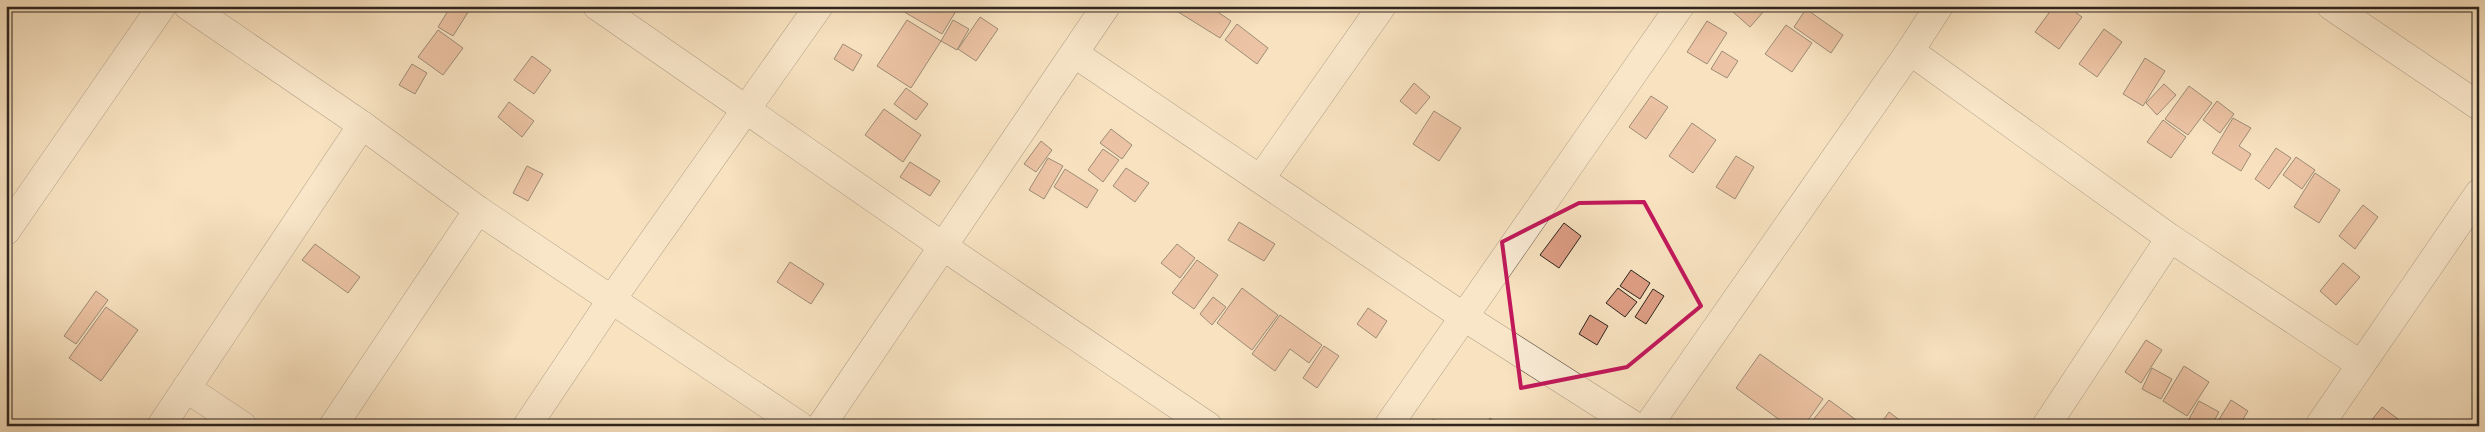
<svg xmlns="http://www.w3.org/2000/svg" width="2485" height="432" font-family="'IM FELL DW Pica',serif">
  <rect width="100%" height="100%" fill="#f8e2c0"/>
  <filter id="stains"><feTurbulence type="fractalNoise" baseFrequency=".004" numOctaves="4"/><feColorMatrix values="0 0 0 0 .2 0 0 0 0 .09 0 0 0 0 .02 0 0 0 .5 -.17"/></filter>
  <radialGradient id="worn" r=".72"><stop offset=".6" stop-color="#630" stop-opacity="0"/><stop offset="1" stop-color="#630" stop-opacity=".3"/></radialGradient>
  <g fill="#dd9d84" stroke="#2f251e">
    <polygon points="451,6 465,6 470,9 453,36 438,27"/>
    <polygon points="894,6 959,6 942,34"/>
    <polygon points="1177,6 1209,6 1231,21 1220,38 1175,10"/>
    <polygon points="1738,6 1758,6 1764,11 1750,27 1733,12"/>
    <polygon points="2054,6 2067,6 2082,17 2059,49 2035,32"/>
    <polygon points="1806,9 1843,35 1831,53 1794,27"/>
    <polygon points="980,17 998,29 976,61 958,49"/>
    <polygon points="907,20 941,41 911,88 877,66"/>
    <polygon points="953,20 969,29 957,50 941,41"/>
    <polygon points="1707,21 1727,33 1707,64 1687,52"/>
    <polygon points="1237,24 1268,48 1257,64 1225,40"/>
    <polygon points="1786,25 1812,43 1792,72 1765,54"/>
    <polygon points="2104,29 2122,42 2097,77 2079,64"/>
    <polygon points="438,30 463,48 443,75 418,57"/>
    <polygon points="843,44 862,55 853,71 834,59"/>
    <polygon points="1722,51 1738,61 1727,78 1711,69"/>
    <polygon points="532,56 551,70 534,94 514,80"/>
    <polygon points="2145,58 2165,71 2143,106 2123,94"/>
    <polygon points="412,64 427,73 415,94 399,85"/>
    <polygon points="1414,83 1430,97 1416,114 1400,101"/>
    <polygon points="2164,84 2176,95 2157,115 2146,103"/>
    <polygon points="2189,86 2212,103 2188,135 2165,119"/>
    <polygon points="906,88 928,104 916,120 894,104"/>
    <polygon points="1651,96 1668,107 1646,139 1629,127"/>
    <polygon points="2217,101 2234,114 2220,133 2203,120"/>
    <polygon points="509,102 534,121 522,137 498,117"/>
    <polygon points="884,109 921,135 903,162 865,135"/>
    <polygon points="1434,111 1461,128 1439,161 1413,144"/>
    <polygon points="2233,118 2251,128 2239,146 2251,154 2241,171 2212,153"/>
    <polygon points="2163,120 2186,137 2171,158 2147,142"/>
    <polygon points="1692,123 1716,140 1693,173 1669,156"/>
    <polygon points="1111,129 1132,145 1122,159 1100,143"/>
    <polygon points="1041,141 1052,150 1036,172 1024,164"/>
    <polygon points="2276,148 2291,158 2269,189 2255,179"/>
    <polygon points="1103,149 1119,160 1103,182 1088,170"/>
    <polygon points="1736,156 1754,167 1735,199 1716,187"/>
    <polygon points="2296,157 2315,170 2302,189 2283,175"/>
    <polygon points="1048,158 1063,166 1044,199 1029,190"/>
    <polygon points="910,162 940,181 930,196 900,177"/>
    <polygon points="527,166 543,174 528,201 513,193"/>
    <polygon points="1126,168 1149,183 1135,202 1113,186"/>
    <polygon points="1065,169 1098,190 1087,208 1054,187"/>
    <polygon points="2315,173 2340,190 2319,223 2294,207"/>
    <polygon points="2363,205 2378,217 2355,249 2339,236"/>
    <polygon points="1239,222 1275,244 1264,261 1228,240"/>
    <polygon points="1564,223 1581,236 1559,268 1540,255"/>
    <polygon points="315,244 360,277 348,293 302,260"/>
    <polygon points="1177,244 1195,258 1180,278 1161,263"/>
    <polygon points="1197,260 1218,275 1194,309 1172,293"/>
    <polygon points="790,262 824,284 811,304 777,282"/>
    <polygon points="2343,263 2360,277 2336,305 2320,291"/>
    <polygon points="1631,270 1650,283 1640,299 1620,286"/>
    <polygon points="1242,288 1278,315 1252,350 1217,323"/>
    <polygon points="1618,288 1637,302 1625,317 1606,303"/>
    <polygon points="1653,289 1664,296 1646,324 1635,317"/>
    <polygon points="96,291 108,300 76,344 64,336"/>
    <polygon points="1213,297 1226,307 1212,325 1200,314"/>
    <polygon points="106,307 138,330 101,381 69,358"/>
    <polygon points="1368,308 1387,321 1376,338 1357,324"/>
    <polygon points="1280,315 1322,345 1309,363 1290,349 1275,371 1252,354"/>
    <polygon points="1590,315 1608,326 1597,345 1579,334"/>
    <polygon points="2146,340 2162,350 2141,383 2125,372"/>
    <polygon points="1324,346 1339,356 1317,388 1303,378"/>
    <polygon points="1760,354 1823,399 1804,426 1788,426 1736,388"/>
    <polygon points="2184,366 2209,382 2187,416 2163,401"/>
    <polygon points="2152,368 2172,379 2161,399 2142,389"/>
    <polygon points="1829,400 1863,425 1863,426 1821,426 1813,420"/>
    <polygon points="2231,400 2248,411 2239,426 2215,426"/>
    <polygon points="2199,401 2219,412 2211,426 2197,426 2188,421"/>
    <polygon points="2382,407 2398,419 2393,426 2367,426"/>
    <polygon points="1889,412 1906,425 1906,426 1879,426"/>
    <polygon points="1490,418 1500,426 1485,426"/>
    <polygon points="1433,419 1447,426 1429,426"/>
  </g>
  <g fill="none" stroke-linecap="round" stroke-linejoin="round">
    <g stroke="#615446" stroke-width="29">
      <g id="street">
        <polyline points="188,6 362,125 478,210 800,426"/>
        <polyline points="597,6 944,247 1208,426"/>
        <polyline points="2331,6 2479,106"/>
        <polyline points="1910,51 2170,238 2360,364"/>
        <polyline points="1075,54 1464,317 1635,426"/>
        <polyline points="1261,178 1382,6"/>
        <polyline points="6,231 162,6"/>
        <polyline points="186,388 243,426"/>
        <polyline points="161,426 362,125"/>
        <polyline points="333,426 478,210"/>
        <polyline points="527,426 612,299 819,6"/>
        <polyline points="821,426 1106,6"/>
        <polyline points="1388,426 1680,6"/>
        <polyline points="1648,426 1910,51 1939,6"/>
        <polyline points="2046,426 2170,238"/>
        <polyline points="2319,426 2479,193"/>
      </g>
    </g>
    <use href="#street" stroke="#faecd6" stroke-width="28"/>
  </g>
  <path d="M0 0H2485V432H0ZM 1644,202 L 1701,306 L 1627,367 L 1521,388 L 1502,242 L 1579,203 Z" fill="#f8e2c0" fill-opacity=".55" fill-rule="evenodd"/>
  <path fill="none" stroke="#c2185b" stroke-width="4" stroke-linejoin="round" d="M 1644,202 L 1701,306 L 1627,367 L 1521,388 L 1502,242 L 1579,203 Z"/>
  <rect width="2485" height="432" fill="none" stroke="#f8e2c0" stroke-width="25"/>
  <rect x="8" y="8" width="2470" height="417" fill="none" stroke="#2f251e" stroke-width="2.5"/>
  <rect x="12" y="12" width="2460" height="407" fill="none" stroke="#2f251e"/>
  <rect width="100%" height="100%" filter="url(#stains)"/>
  <rect width="100%" height="100%" fill="url(#worn)"/>
</svg>
